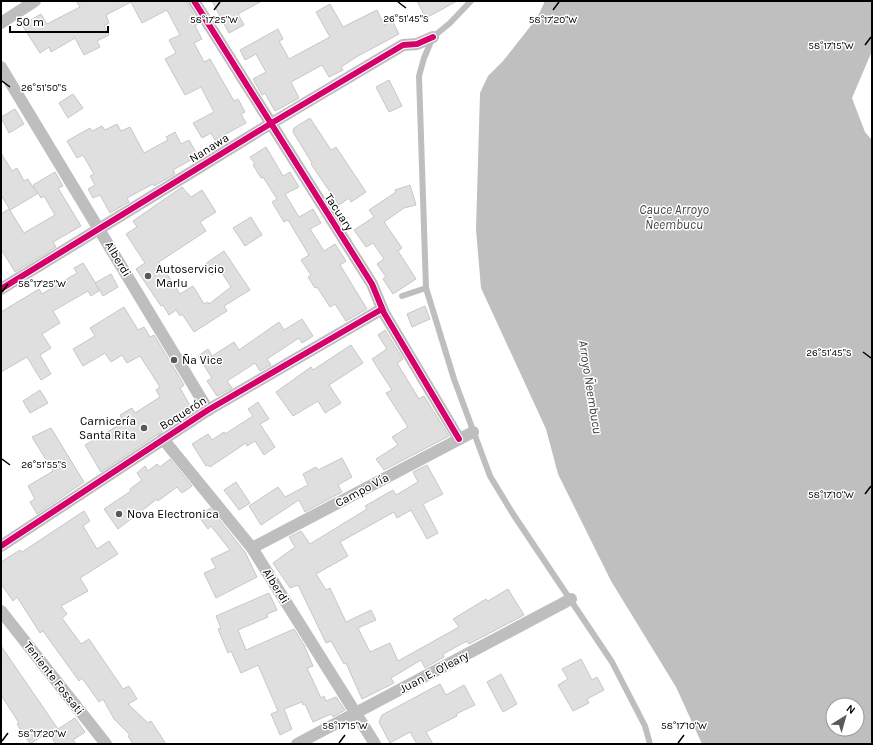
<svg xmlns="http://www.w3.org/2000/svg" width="873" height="745" font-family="Karla,sans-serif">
  <rect width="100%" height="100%" fill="#fff"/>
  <path fill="#bfbfbf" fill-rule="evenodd" d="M 545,1 L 872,1 L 872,51 L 852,98 L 865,132 L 872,140 L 872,744 L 702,744 L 676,687 L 611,581 L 558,474 L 546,429 L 481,288 L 476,229 L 480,93 L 488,76 L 503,61 L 537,18 ZM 833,705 L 857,705 L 857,729 L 833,729 Z"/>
  <g fill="#dfdfdf" stroke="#c7c7c7">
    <polygon points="76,1 186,1 199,23 195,26 202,39 194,43 204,62 210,59 234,101 238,99 245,112 241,114 246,123 215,140 211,133 202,138 193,123 214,112 201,87 185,95 165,59 176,53 169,40 180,35 167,10 142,23 131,2 106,15 109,23 104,26 109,35 97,41 100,47 84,55 75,38 51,52 49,47 40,53 22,25 41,14 47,24 80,7"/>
    <polygon points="212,1 262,1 238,14 244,25 229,33"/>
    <polygon points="417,1 457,1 426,18"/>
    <polygon points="330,4 343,27 377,10 384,25 392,20 399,34 358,56 341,67 343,70 329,77 322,65 291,82 299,98 275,111 265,93 262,95 253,79 266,72 256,54 245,60 240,50 278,29 283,39 279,41 289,59 330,37 316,12"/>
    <polygon points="389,80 402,106 389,112 376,87"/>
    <polygon points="73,94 83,108 68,118 59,103"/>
    <polygon points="15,109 24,124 9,133 1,117"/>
    <polygon points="310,118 331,150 336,147 366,192 351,202 349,198 339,205 311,164 312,163 293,132 294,128"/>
    <polygon points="117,124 121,131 130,127 144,153 168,140 166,137 175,132 181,144 189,140 198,156 173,170 175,174 154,186 153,184 127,198 129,202 110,213 100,195 93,198 88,189 95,185 90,176 94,174 83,155 77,158 67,141 90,128 92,131 102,126 105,130"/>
    <polygon points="266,147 283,176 290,172 299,187 285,194 299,217 313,209 321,223 310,229 324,251 335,244 346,261 340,265 367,309 346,321 335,304 330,307 317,287 315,288 308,277 311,275 301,260 309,255 288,220 284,222 272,202 277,199 263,177 261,178 253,165 255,164 250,157"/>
    <polygon points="1,153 12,171 17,168 24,181 28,179 37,194 10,210 1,195"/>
    <polygon points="55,172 63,186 58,188 81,226 53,242 56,247 15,272 1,249 1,214 9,209 24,233 55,215 44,196 41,198 33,185"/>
    <polygon points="410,185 416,205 404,208 384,222 402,248 398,251 416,279 393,294 383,279 386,277 377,264 384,259 373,243 366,247 354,230 374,217 369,210 396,192 395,190"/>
    <polygon points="182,187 191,197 202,190 216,212 200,222 206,231 159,262 169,277 180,294 193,286 204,304 208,302 209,304 231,287 220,270 212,275 205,264 224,251 250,290 224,306 227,311 194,332 182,314 180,316 176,310 169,315 163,305 161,306 136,269 145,263 126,234 137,227 133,221"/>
    <polygon points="251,217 262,235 245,246 233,228"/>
    <polygon points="83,263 100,290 91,296 88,291 53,311 60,323 42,334 51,348 40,355 51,374 41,380 27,357 1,372 1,312 39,289 42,294 77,273 74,268"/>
    <polygon points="111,274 118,287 103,296 95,283"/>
    <polygon points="425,306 430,319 412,327 407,314"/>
    <polygon points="124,307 138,330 144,327 150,337 154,335 184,385 180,388 193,411 101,472 85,445 124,422 120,415 132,408 135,413 160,397 156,390 160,387 140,356 127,363 122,355 111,362 105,353 83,366 73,349 95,336 90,328"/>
    <polygon points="302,319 313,336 302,343 299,338 267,359 271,365 260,371 255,363 227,381 232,388 217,396 207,381 212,378 198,356 208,349 212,356 234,342 239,350 279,322 284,330"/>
    <polygon points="385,330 403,359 397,363 419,399 424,396 449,436 384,470 376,459 398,445 392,437 408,427 386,393 392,390 372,359 387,349 378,335"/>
    <polygon points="351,345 363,363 329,385 341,403 325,413 318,401 293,416 276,392 311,367 313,370"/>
    <polygon points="40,390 48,403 30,413 23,401"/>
    <polygon points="258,402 269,419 260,424 275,447 264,455 255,441 247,446 246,443 210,467 208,465 206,466 192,444 208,434 212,440 224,432 225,434 253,416 248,409"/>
    <polygon points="51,428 84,482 37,514 30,502 35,499 28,486 53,471 32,437"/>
    <polygon points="342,458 352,477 338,485 342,492 305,512 299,500 261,525 249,506 278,487 285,497 308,485 303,474 316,467 318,470"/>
    <polygon points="170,459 192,486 182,493 177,487 158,501 157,499 118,529 104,509 131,491 130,489 142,480 137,473 145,466 148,471 157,464 160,467"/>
    <polygon points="427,465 443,494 423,504 438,533 427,539 411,510 397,518 394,512 340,542 348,556 316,574 326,590 330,588 346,622 371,610 376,620 358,628 370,652 390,643 398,661 459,627 453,619 486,599 488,601 508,589 524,615 469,644 467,641 443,654 444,657 425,668 421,660 391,678 394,683 362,699 346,663 344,664 331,641 326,643 298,585 290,588 273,563 295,547 289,537 301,531 310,544 367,509 365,506 393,490 396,495 418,482 413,472"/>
    <polygon points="236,482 250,503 239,510 224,490"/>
    <polygon points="210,508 245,552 257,577 216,598 204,573 216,568 211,559 230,550 211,526 208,529 199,517"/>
    <polygon points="84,511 90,521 83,526 97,549 109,541 118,554 80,578 88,591 61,606 67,614 62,618 81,644 89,639 123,689 129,686 137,699 128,704 148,723 151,721 166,744 133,744 128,736 130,735 114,719 103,699 99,702 82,678 79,681 43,631 40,633 17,597 13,601 1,584 1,562 20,550 22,552"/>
    <polygon points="269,593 277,610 267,614 268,617 238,630 246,650 294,629 304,645 313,666 307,668 321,698 324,696 326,701 336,697 345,710 333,717 331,714 313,722 305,704 303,705 302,702 284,709 292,729 280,735 271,714 278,711 258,665 241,673 231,651 228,653 218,629 221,628 216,616"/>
    <polygon points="1,646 58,729 75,718 85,732 73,740 76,744 56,744 48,732 30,744 17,724 19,723 1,695"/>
    <polygon points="581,659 592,680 597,677 604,690 587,699 589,703 573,711 558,685 568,679 562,669"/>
    <polygon points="501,674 517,704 503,712 487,682"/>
    <polygon points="440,684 446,695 464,685 475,705 456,714 457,716 426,732 433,744 417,744 410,732 390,743 379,722 382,715"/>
  </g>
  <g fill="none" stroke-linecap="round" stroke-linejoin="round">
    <g stroke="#bebebe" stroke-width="6">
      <polyline points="471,1 450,23 433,37 424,58 419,76 426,288 454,379 490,476 513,514 612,662 645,726 650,744"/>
      <polyline points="402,296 426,288"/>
    </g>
    <g stroke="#bebebe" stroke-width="12">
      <polyline points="194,1 372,284 384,313 459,439"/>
      <polyline points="1,23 35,1"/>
      <polyline points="1,67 208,410"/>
      <polyline points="1,289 270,124 403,45 417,44 433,37"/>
      <polyline points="163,439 252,548 375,744"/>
      <polyline points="1,546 208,410 382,309"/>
      <polyline points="252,548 473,432"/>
      <polyline points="1,611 106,744"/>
      <polyline points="297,744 571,599"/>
    </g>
    <g stroke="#fff" stroke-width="8">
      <g id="cycleway">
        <polyline points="194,1 372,284 384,313 459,439"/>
        <polyline points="1,289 270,124 403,45 417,44 433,37"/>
        <polyline points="1,546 208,410 382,309"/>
      </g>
    </g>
    <use href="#cycleway" stroke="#d6006c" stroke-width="6"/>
  </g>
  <path fill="none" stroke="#000" stroke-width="1.5" d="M 398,2 L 406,8M 214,10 L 220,2M 553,10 L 559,2M 865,45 L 871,37M 2,81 L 10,87M 2,292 L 8,284M 863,352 L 871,358M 2,459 L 10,465M 865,494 L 871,486M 2,741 L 8,733M 339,743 L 345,735M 678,743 L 684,735"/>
  <g fill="#595959" stroke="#fff" stroke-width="1.5">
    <circle cx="148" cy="276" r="4"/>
    <circle cx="174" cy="360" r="4"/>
    <circle cx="144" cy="428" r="4"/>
    <circle cx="119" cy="514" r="4"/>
  </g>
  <g text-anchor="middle" stroke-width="3" stroke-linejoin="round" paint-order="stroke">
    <g font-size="12" fill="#000" stroke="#fff">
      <text transform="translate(209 148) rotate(-32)" y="4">Nanawa</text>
      <text transform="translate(339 212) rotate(57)" y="4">Tacuary</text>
      <text transform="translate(118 259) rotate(59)" y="4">Alberdi</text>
      <text transform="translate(183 413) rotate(-32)" y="4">Boquerón</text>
      <text transform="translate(362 490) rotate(-28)" y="4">Campo Vía</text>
      <text transform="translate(276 586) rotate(58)" y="4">Alberdi</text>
      <text transform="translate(434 672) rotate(-28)" y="4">Juan E. O'leary</text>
      <text transform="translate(54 678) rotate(52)" y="4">Teniente Fossati</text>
    </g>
    <g font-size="12" fill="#000" stroke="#fff" text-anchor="start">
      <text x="156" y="273">Autoservicio<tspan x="156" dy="14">Marlu</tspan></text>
      <text x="182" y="364">Ña Vice</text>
      <text x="136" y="425" text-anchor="end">Carnicería<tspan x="136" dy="14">Santa Rita</tspan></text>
      <text x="127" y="518">Nova Electronica</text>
    </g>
    <g font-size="13" font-style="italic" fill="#444" stroke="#fff">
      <text x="674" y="214">Cauce Arroyo<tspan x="674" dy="15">Ñeembucu</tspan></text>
      <text transform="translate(591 387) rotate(81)" y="5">Arroyo Ñeembucu</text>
    </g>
  </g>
  <g font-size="10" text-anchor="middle" fill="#000" stroke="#fff" stroke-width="3" stroke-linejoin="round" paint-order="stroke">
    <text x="406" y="22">26°51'45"S</text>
    <text x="214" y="23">58°17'25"W</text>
    <text x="553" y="23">58°17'20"W</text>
    <text x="831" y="49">58°17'15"W</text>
    <text x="44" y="91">26°51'50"S</text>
    <text x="42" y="287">58°17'25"W</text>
    <text x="829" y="356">26°51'45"S</text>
    <text x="44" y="468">26°51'55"S</text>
    <text x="831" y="498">58°17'10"W</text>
    <text x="345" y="729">58°17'15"W</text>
    <text x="684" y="729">58°17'10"W</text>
    <text x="42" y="737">58°17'20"W</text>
  </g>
  <rect width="873" height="745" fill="none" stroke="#000000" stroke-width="4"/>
  <g transform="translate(845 717) rotate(37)"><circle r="19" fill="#ffffff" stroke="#999999"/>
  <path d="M0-3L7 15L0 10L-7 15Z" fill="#595959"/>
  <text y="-6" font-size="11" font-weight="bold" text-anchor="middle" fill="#000000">N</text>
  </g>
  <path d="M10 26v6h98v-6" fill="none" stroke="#000000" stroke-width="2"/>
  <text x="16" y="26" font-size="12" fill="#000000" stroke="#ffffff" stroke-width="3" paint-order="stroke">50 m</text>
</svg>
